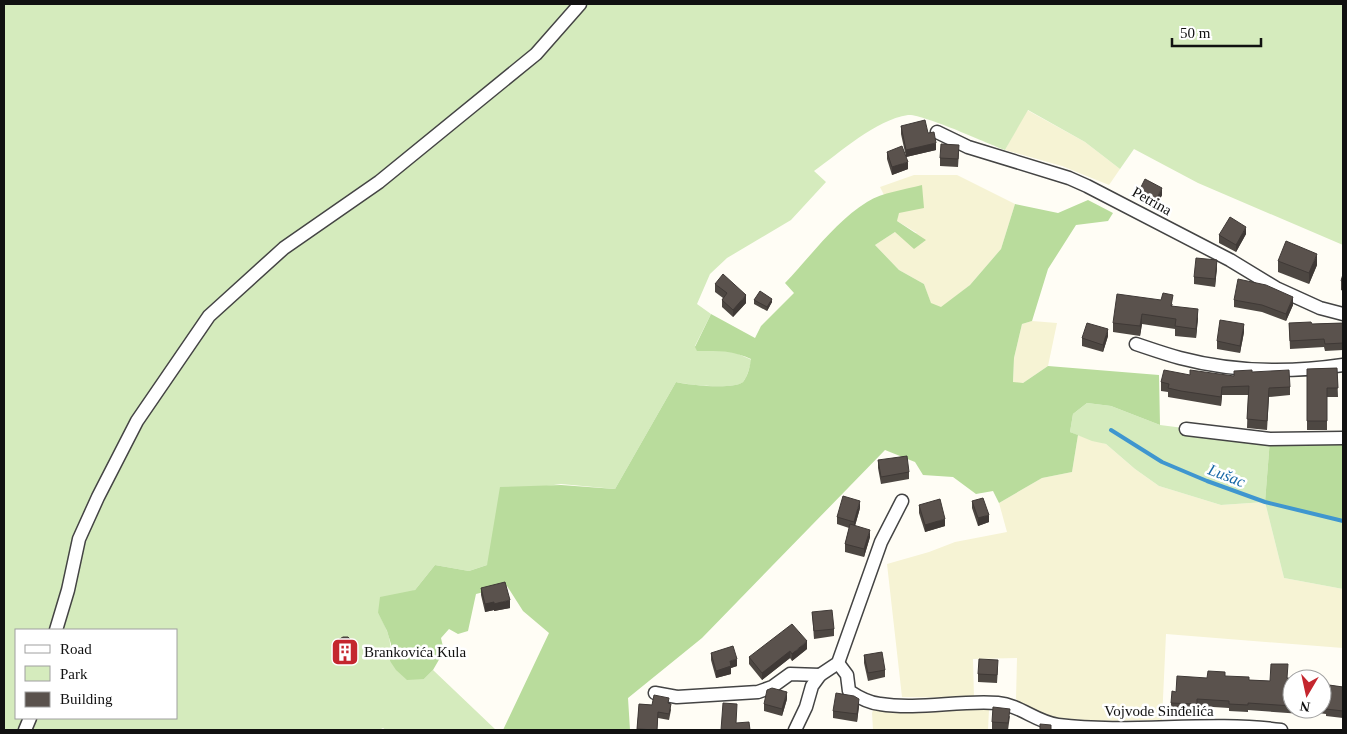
<svg xmlns="http://www.w3.org/2000/svg" width="1347" height="734" font-family="Georgia,serif">
  <rect width="100%" height="100%" fill="#fffdf5"/>
  <g fill="#f6f3d4">
    <polygon points="1027,110 1085,142 1120,169 1109,185 1062,166 1005,150"/>
    <polygon points="914,175 957,175 1015,204 1001,249 970,285 941,308 931,304 924,284 899,270 875,245 895,232 917,233 897,221 898,213 922,186 884,195 880,187"/>
    <polygon points="1032,321 1057,323 1048,366 1023,383 1013,383 1014,358 1022,324"/>
    <polygon points="1078,435 1106,444 1135,469 1159,486 1221,505 1265,502 1284,578 1343,589 1343,648 1166,634 1162,720 1096,721 1051,717 1036,714 1016,699 1017,658 973,659 974,698 902,697 887,564 929,552 955,542 1007,532 999,503 1042,478 1072,472"/>
    <polygon points="874,708 890,710 989,710 988,730 873,730 872,713"/>
  </g>
  <g fill="#d5ebbd">
    <polygon points="4,4 578,4 540,49 208,315 97,496 55,630 16,630 16,718 28,718 24,730 4,730"/>
    <path d="M 582,4 L 1343,4 L 1343,245 L 1198,183 L 1134,149 L 1120,169 L 1085,142 L 1028,110 L 1005,150 C 989,144 921,113 908,115 C 875,120 841,152 814,171 L 826,182 L 791,220 L 727,258 L 710,274 L 697,304 L 711,314 L 695,346 L 736,353 L 752,360 C 749,367 748,376 743,382 C 735,390 688,385 676,382 L 615,489 L 561,484 L 539,487 L 487,565 L 469,571 L 435,565 L 415,590 L 378,613 C 388,632 392,638 390,661 L 424,679 L 433,670 L 496,730 L 386,730 L 383,728 L 379,730 L 27,730 L 31,718 L 176,718 L 176,630 L 58,630 L 81,540 L 138,422 L 210,317 L 285,249 L 483,100 Z"/>
    <polygon points="1087,403 1111,406 1160,425 1270,439 1265,502 1343,521 1343,589 1284,578 1265,502 1221,505 1159,486 1135,469 1106,444 1092,441 1070,432 1073,414"/>
  </g>
  <g fill="#b9dc9c">
    <path d="M 922,185 L 924,208 L 899,213 L 897,221 L 926,240 L 914,249 L 895,232 L 875,245 L 899,270 L 924,284 L 931,303 L 941,307 L 970,285 L 1001,249 L 1015,204 L 1058,213 L 1088,200 L 1113,213 L 1108,221 L 1076,225 L 1048,269 L 1032,321 L 1022,324 L 1014,358 L 1013,382 L 1023,383 L 1048,366 L 1159,375 L 1160,425 L 1111,406 L 1087,403 L 1073,414 L 1070,432 L 1078,435 L 1072,472 L 1042,478 L 999,503 L 993,491 L 976,494 L 953,477 L 923,475 L 915,462 L 885,450 L 702,638 L 628,698 L 630,730 L 503,730 L 549,633 L 523,611 L 507,586 L 476,594 L 468,631 L 458,634 L 449,629 L 441,638 L 444,651 L 433,670 L 424,679 L 407,680 L 396,670 L 390,661 L 391,644 L 387,631 L 378,613 L 380,597 L 415,590 L 435,565 L 469,571 L 487,565 L 500,487 L 561,485 L 615,489 L 676,382 C 688,385 734,390 743,382 C 748,376 750,366 751,359 C 731,350 719,351 697,351 L 695,347 L 711,314 L 755,338 L 761,326 L 794,293 L 785,283 C 810,257 836,221 867,202 C 883,192 904,190 922,185 Z"/>
    <polygon points="1343,438 1343,521 1265,502 1270,439"/>
  </g>
  <g fill="none" stroke-linecap="round" stroke-linejoin="round">
    <polyline stroke="#3f96cf" stroke-width="4" points="1111,430 1162,462 1207,481 1265,502 1343,521"/>
    <g stroke="#444" stroke-width="15">
      <g id="minor">
        <polyline points="937,132 968,147 1069,178 1087,186 1230,260 1276,288 1320,308 1343,314"/>
        <path d="M 1136,344 C 1151,349 1165,354 1180,358 C 1233,372 1289,373 1343,365"/>
        <polyline points="1186,429 1270,439 1343,438"/>
        <polyline points="56,630 68,590 79,539 98,497 137,421 209,316 284,248 379,182 536,54 580,4"/>
        <path d="M 838,663 L 847,675 L 849,691 C 858,697 869,703 880,704 C 919,710 959,700 998,703 C 1020,705 1036,722 1058,725 C 1132,734 1207,720 1281,730"/>
        <polyline points="655,693 677,697 758,692 772,687 790,674 820,675"/>
        <polyline points="25,730 30,718"/>
        <polyline points="795,730 806,707 812,686 820,675 838,663 881,542 902,501"/>
      </g>
    </g>
    <use href="#minor" stroke="#fff" stroke-width="12"/>
  </g>
  <g fill="#4d4742">
    <polygon points="901,126 928,133 936,150 906,157 901,134"/>
    <polygon points="887,152 908,169 892,175 887,159"/>
    <polygon points="959,152 958,167 940,166 940,158"/>
    <polygon points="1138,193 1162,195 1155,209 1138,200"/>
    <polygon points="1246,234 1236,252 1219,243 1219,235"/>
    <polygon points="1278,261 1317,265 1309,284 1278,272"/>
    <polygon points="1217,267 1215,287 1194,284 1194,277"/>
    <polygon points="1343,274 1343,291 1341,290 1341,281"/>
    <polygon points="715,284 746,303 733,317 722,307 722,300 723,298 715,292"/>
    <polygon points="754,300 772,302 767,311 754,304"/>
    <polygon points="1234,300 1293,305 1286,321 1262,312 1234,307"/>
    <polygon points="1173,304 1172,306 1198,318 1196,338 1175,336 1175,329 1142,324 1140,336 1113,332 1113,323"/>
    <polygon points="1289,323 1312,324 1343,323 1343,350 1325,351 1324,347 1290,349"/>
    <polygon points="1244,332 1240,353 1217,349 1217,341"/>
    <polygon points="1108,336 1103,352 1082,346 1082,338"/>
    <polygon points="1337,368 1338,397 1327,397 1327,430 1307,430 1307,369"/>
    <polygon points="1252,372 1290,387 1290,395 1269,397 1267,430 1247,428 1248,395 1222,395 1221,406 1168,397 1168,392 1161,391 1161,382 1190,375 1234,376"/>
    <polygon points="878,460 909,472 909,479 881,484 878,468"/>
    <polygon points="972,501 989,522 978,526 972,508"/>
    <polygon points="919,505 945,526 925,532 919,513"/>
    <polygon points="860,508 855,526 870,537 864,557 845,552 845,544 849,528 837,524 837,517"/>
    <polygon points="481,588 510,608 494,611 494,610 485,612 481,595"/>
    <polygon points="812,612 834,629 834,636 814,639"/>
    <polygon points="337,645 352,656 345,661 340,659 337,652"/>
    <polygon points="807,649 792,661 790,658 762,680 749,664 749,657"/>
    <polygon points="711,653 737,666 731,668 731,674 716,678 711,660"/>
    <polygon points="864,655 885,670 885,677 868,681 864,663"/>
    <polygon points="998,667 997,683 978,682 978,674"/>
    <polygon points="1207,678 1270,681 1288,678 1292,679 1292,709 1322,709 1322,684 1343,687 1343,718 1326,716 1326,714 1302,711 1302,714 1248,710 1248,712 1229,711 1229,708 1197,706 1197,712 1171,710 1171,703 1176,692"/>
    <polygon points="787,699 782,716 764,711 764,704"/>
    <polygon points="669,703 671,710 669,720 658,718 657,730 637,730 639,704 652,705"/>
    <polygon points="859,706 857,722 833,718 833,711"/>
    <polygon points="1010,716 1008,730 992,729 992,722"/>
  </g>
  <g fill="#3f3936">
    <polygon points="936,143 936,150 906,157 906,150"/>
    <polygon points="908,162 908,169 892,175 892,167"/>
    <polygon points="1162,188 1162,195 1155,209 1155,202"/>
    <polygon points="1246,227 1246,234 1236,252 1236,245"/>
    <polygon points="1317,254 1317,265 1309,284 1309,273"/>
    <polygon points="1217,260 1217,267 1215,287 1215,279"/>
    <polygon points="746,295 746,303 733,317 733,310"/>
    <polygon points="1293,297 1293,305 1286,321 1286,314"/>
    <polygon points="772,299 772,302 767,311 767,307"/>
    <polygon points="1198,309 1198,318 1196,338 1196,329"/>
    <polygon points="1142,314 1142,324 1140,336 1140,326"/>
    <polygon points="1244,324 1244,332 1240,353 1240,346"/>
    <polygon points="1108,329 1108,336 1103,352 1103,345"/>
    <polygon points="1222,387 1222,395 1221,406 1221,397"/>
    <polygon points="860,501 860,508 854,529 854,522"/>
    <polygon points="989,515 989,522 978,526 978,518"/>
    <polygon points="945,519 945,526 925,532 925,525"/>
    <polygon points="870,530 870,537 864,557 864,549"/>
    <polygon points="510,600 510,608 494,611 494,604"/>
    <polygon points="494,602 494,610 485,612 485,604"/>
    <polygon points="807,641 807,649 792,661 792,654"/>
    <polygon points="352,649 352,656 345,661 345,653"/>
    <polygon points="790,651 790,658 762,680 762,673"/>
    <polygon points="737,659 737,666 731,668 731,674 716,678 716,671 730,661"/>
    <polygon points="787,692 787,699 782,716 782,709"/>
    <polygon points="859,699 859,706 857,722 857,714"/>
  </g>
  <g fill="#5a524d" stroke="#3f3936">
    <polygon points="925,120 928,133 934,132 936,143 906,150 901,126"/>
    <polygon points="941,144 959,145 958,159 940,158"/>
    <polygon points="902,146 908,162 892,167 887,152"/>
    <polygon points="1145,179 1162,188 1155,202 1138,193"/>
    <polygon points="1230,217 1246,227 1236,245 1219,235"/>
    <polygon points="1286,241 1317,254 1309,273 1278,261"/>
    <polygon points="1196,258 1217,260 1215,279 1194,277"/>
    <polygon points="723,274 746,295 733,310 722,300 727,293 715,284"/>
    <polygon points="1343,274 1343,282 1341,281"/>
    <polygon points="1238,279 1266,285 1293,297 1286,314 1262,305 1234,300"/>
    <polygon points="760,291 772,299 767,307 754,300"/>
    <polygon points="1163,293 1173,295 1171,306 1198,309 1196,329 1175,326 1176,319 1142,314 1140,326 1113,323 1117,294 1161,300"/>
    <polygon points="1220,320 1244,324 1240,346 1217,341"/>
    <polygon points="1311,322 1312,324 1343,323 1343,343 1325,344 1324,339 1290,341 1289,323"/>
    <polygon points="1087,323 1108,329 1103,345 1082,338"/>
    <polygon points="1337,368 1338,388 1327,388 1327,421 1307,421 1307,369"/>
    <polygon points="1164,370 1190,375 1190,370 1234,376 1234,371 1252,370 1252,372 1289,370 1290,387 1269,388 1267,421 1247,419 1249,386 1222,387 1221,397 1181,391 1168,388 1169,384 1161,382"/>
    <polygon points="907,456 909,472 881,477 878,460"/>
    <polygon points="843,496 860,501 854,522 837,517"/>
    <polygon points="983,498 989,515 978,518 972,501"/>
    <polygon points="940,499 945,519 925,525 919,505"/>
    <polygon points="850,524 870,530 864,549 845,544"/>
    <polygon points="505,582 510,600 494,604 494,602 485,604 481,588"/>
    <polygon points="832,610 834,629 814,631 812,612"/>
    <polygon points="792,624 807,641 792,654 790,651 762,673 749,657"/>
    <polygon points="343,637 348,637 352,641 352,649 345,653 340,652 337,645 338,640"/>
    <polygon points="733,646 737,659 730,661 731,666 716,671 711,653"/>
    <polygon points="882,652 885,670 868,673 864,655"/>
    <polygon points="979,659 998,660 997,675 978,674"/>
    <polygon points="1271,664 1288,664 1287,678 1296,679 1292,679 1292,706 1248,703 1248,705 1229,704 1229,701 1197,699 1197,704 1171,703 1172,691 1176,692 1177,676 1207,678 1208,671 1225,672 1225,676 1249,677 1249,680 1270,681"/>
    <polygon points="1322,684 1343,687 1343,711 1326,709 1326,707 1322,706"/>
    <polygon points="772,688 787,692 782,709 764,704 767,690"/>
    <polygon points="836,693 854,696 859,699 857,714 833,711"/>
    <polygon points="654,695 669,698 668,703 671,704 669,714 658,712 657,730 637,729 639,704 652,705"/>
    <polygon points="723,703 737,704 736,723 749,722 750,730 721,730"/>
    <polygon points="993,707 1010,709 1008,723 992,722"/>
    <polygon points="1040,724 1051,725 1051,730 1040,730"/>
  </g>
  <defs>
    <g id="building-square" transform="scale(1.4375)"><rect x="-9" y="-9" width="18" height="18" rx="4" fill="#c4262e" stroke="#fff"/><path d="M-4-6H4V6H1V3H-1V6H-4ZM-2.5-4.3h1.7v1.8h-1.7ZM.8-4.3h1.7v1.8H.8ZM-2.5-1h1.7V.8h-1.7ZM.8-1h1.7V.8H.8Z" fill="#fff"/></g>
  </defs>
  <g fill-rule="evenodd">
    <use href="#building-square" x="345" y="652"/>
  </g>
  <g text-anchor="middle" stroke-width="5" stroke-linejoin="round" paint-order="stroke">
    <g font-size="15" fill="#111" stroke="#fff">
      <text transform="translate(1152 201) rotate(29)" y="5">Petrina</text>
      <text x="1159" y="716">Vojvode Sinđelića</text>
    </g>
    <g font-size="15" fill="#111" stroke="#fff" text-anchor="start">
      <text x="364" y="657">Brankovića Kula</text>
    </g>
    <g font-size="16" font-style="italic" fill="#1768a6" stroke="#fff">
      <text transform="translate(1227 475) rotate(21)" y="6">Lušac</text>
    </g>
  </g>
  <rect width="1347" height="734" fill="none" stroke="#111111" stroke-width="10"/>
  <rect x="15" y="629" width="162" height="90" fill="#ffffff" stroke="#a0a0a0"/>
  <rect x="25" y="645" width="25" height="8" fill="#ffffff" stroke="#a0a0a0"/>
  <text x="60" y="654" font-size="15" fill="#111111">Road</text>
  <rect x="25" y="666" width="25" height="15" fill="#d5ebbd" stroke="#a0a0a0"/>
  <text x="60" y="679" font-size="15" fill="#111111">Park</text>
  <rect x="25" y="692" width="25" height="15" fill="#5a524d" stroke="#a0a0a0"/>
  <text x="60" y="704" font-size="15" fill="#111111">Building</text>
  <g transform="translate(1307 694) rotate(189)"><circle r="24" fill="#ffffff" stroke="#a0a0a0"/>
  <path d="M0-4L9 19L0 12L-9 19Z" fill="#c4262e"/>
  <text y="-8" font-size="14" font-weight="bold" text-anchor="middle" fill="#111111">N</text>
  </g>
  <path d="M1172 38v8h89v-8" fill="none" stroke="#111111" stroke-width="2.5"/>
  <text x="1180" y="38" font-size="15" fill="#111111" stroke="#ffffff" stroke-width="4" paint-order="stroke">50 m</text>
</svg>
